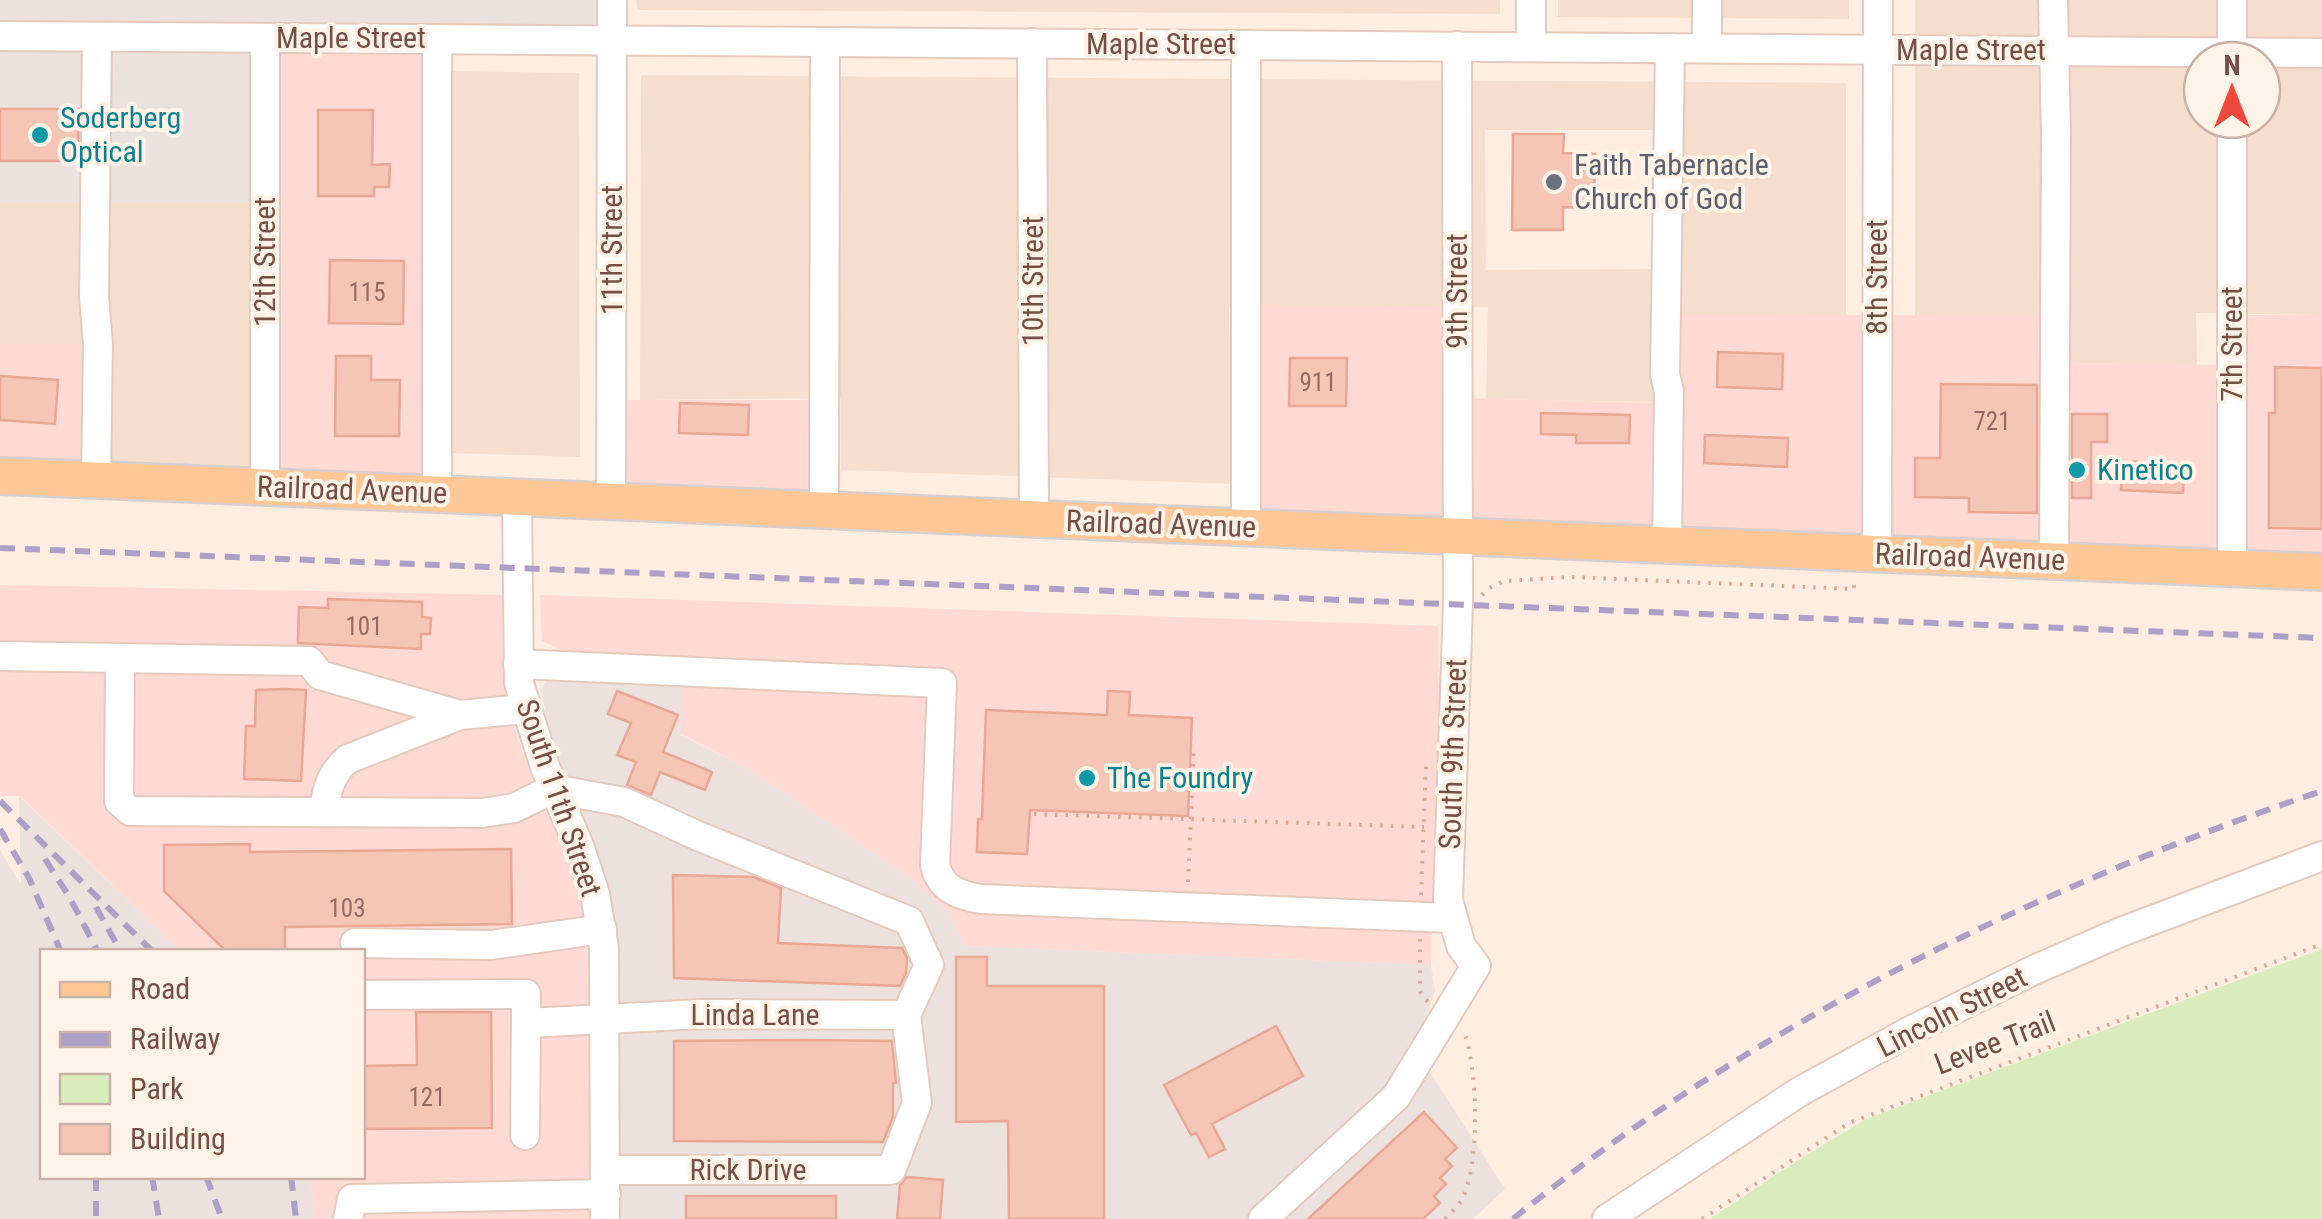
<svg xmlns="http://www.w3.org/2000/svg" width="2322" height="1219" font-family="'Roboto Condensed',sans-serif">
  <rect width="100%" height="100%" fill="#feede0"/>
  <g fill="#f6dece" fill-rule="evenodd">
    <polygon points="636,0 1500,0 1500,14 637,10"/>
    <polygon points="1558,0 1849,0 1849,19 1558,17"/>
    <path d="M 1915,0 L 2322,0 L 2322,315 L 2196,313 L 2197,365 L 2069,363 L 2070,318 L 1915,316 ZM 2202,60 L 2262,60 L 2262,120 L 2202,120 Z"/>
    <polygon points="446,71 579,73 580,457 450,453"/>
    <path d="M 641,75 L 1846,83 L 1846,316 L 1651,316 L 1655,402 L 1486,399 L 1488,307 L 1229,307 L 1234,484 L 841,470 L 841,398 L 640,400 ZM 1485,130 L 1657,130 L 1656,269 L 1486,270 Z"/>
    <polygon points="0,203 265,203 265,487 96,480 98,344 0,344"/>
  </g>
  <g fill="#ffd9d3">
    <polygon points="265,38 437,39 437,494 265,487"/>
    <polygon points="1247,305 1457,306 1457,398 1665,403 1666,314 2055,316 2056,363 2231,365 2232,315 2322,315 2322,572 1246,527"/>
    <polygon points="0,344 98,344 96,480 0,476"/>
    <polygon points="612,400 824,400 824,510 611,501"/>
    <polygon points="0,585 502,595 510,702 515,728 530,773 569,860 583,906 589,946 591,1219 314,1219 311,1177 362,1176 362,952 181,951 20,796 0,796"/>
    <polygon points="540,595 1438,626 1439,705 1431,965 965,946 946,909 906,875 750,770 681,734 569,653 542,641"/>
  </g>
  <g fill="#ece1dc">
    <polygon points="0,0 612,0 612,40 266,38 265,203 0,203"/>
    <polygon points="549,676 683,681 681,735 750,770 906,875 946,909 965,946 1431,965 1435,991 1419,1037 1413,1046 1505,1189 1473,1219 620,1219 620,981 617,928 598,853 553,750 541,689"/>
    <polygon points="19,796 181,951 42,952 42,1176 311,1177 314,1219 0,1219 0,850 21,885"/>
  </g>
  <polygon fill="#d8ecbe" points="2322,949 2322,1219 1710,1219 1792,1164 1866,1119"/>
  <g fill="#f5c5b6" stroke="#e8a895" stroke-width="2.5">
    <polygon points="0,109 79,109 78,161 0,161"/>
    <polygon points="318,110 373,110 372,165 390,164 389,187 374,187 374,196 318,196"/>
    <polygon points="1513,134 1564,134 1563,153 1595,154 1594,208 1563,207 1563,230 1512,230"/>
    <polygon points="330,260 404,261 403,324 329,323"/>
    <polygon points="1718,352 1783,354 1782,389 1717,387"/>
    <polygon points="336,356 371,356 371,380 400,380 399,436 335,436"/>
    <polygon points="1290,358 1347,358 1346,406 1289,406"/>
    <polygon points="2275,367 2322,368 2322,529 2269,528 2269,413 2275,413"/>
    <polygon points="0,376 58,380 55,424 0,420"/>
    <polygon points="1941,384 2037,385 2037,513 1969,512 1969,498 1915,497 1915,458 1940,458"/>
    <polygon points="680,403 749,405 748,435 679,433"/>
    <polygon points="1541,413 1630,415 1629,443 1576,443 1576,435 1541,434"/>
    <polygon points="2072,414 2107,414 2107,442 2091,442 2091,498 2072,498"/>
    <polygon points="1705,435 1788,438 1787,467 1704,463"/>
    <polygon points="2123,461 2184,464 2183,493 2121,490"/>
    <polygon points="328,599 422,602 422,617 431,618 430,634 421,634 421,649 298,643 299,607 328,608"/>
    <polygon points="285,689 306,690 301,781 244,779 246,726 255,726 256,690"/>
    <polygon points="617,691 678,715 663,752 712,772 705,790 660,772 651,795 627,785 636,762 617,755 631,723 608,714"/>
    <polygon points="1108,691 1130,692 1129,715 1192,718 1188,816 1030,810 1027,854 977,852 978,819 982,819 986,710 1107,715"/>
    <polygon points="250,844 250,852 511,849 512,924 285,927 285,952 227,952 164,891 164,845"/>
    <polygon points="673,875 754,877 781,888 778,943 902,948 907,958 906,973 900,986 674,978"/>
    <polygon points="956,957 987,957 987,986 1104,986 1104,1219 1009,1219 1008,1121 956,1122"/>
    <polygon points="416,1012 491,1012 492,1128 362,1129 362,1066 417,1065"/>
    <polygon points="1276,1026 1303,1076 1212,1124 1225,1149 1209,1157 1196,1133 1191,1135 1164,1085"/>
    <polygon points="806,1040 892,1041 896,1083 893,1083 893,1117 883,1142 674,1141 674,1041"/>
    <polygon points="1424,1112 1457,1148 1445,1159 1452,1166 1440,1178 1446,1184 1434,1196 1440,1203 1423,1219 1308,1219"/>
    <polygon points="907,1177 943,1180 940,1219 897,1219 900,1185"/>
    <rect x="686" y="1196" width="150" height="23"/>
  </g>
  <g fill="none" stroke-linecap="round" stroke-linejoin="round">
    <g stroke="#e4cabe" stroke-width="32">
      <g id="minor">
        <polyline points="1531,0 1531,47"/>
        <polyline points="1707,0 1707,48"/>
        <polyline points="2053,0 2056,133 2054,560"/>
        <polyline points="2232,0 2232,60"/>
        <polyline points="0,36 2322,53"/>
        <polyline points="1032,43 1034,518"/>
        <polyline points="96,480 98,344 94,297 97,37"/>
        <polyline points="265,487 265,38"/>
        <polyline points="437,494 437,39"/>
        <polyline points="517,497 519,683 545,767 580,848 595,894 604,948 605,1219"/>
        <polyline points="611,501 612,0"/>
        <polyline points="824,510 825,42"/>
        <polyline points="1246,527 1246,45"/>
        <polyline points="1667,545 1669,391 1665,375 1670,48"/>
        <polyline points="1877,553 1878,0"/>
        <polyline points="2232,568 2232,120"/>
        <polyline points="0,656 120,658"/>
        <path d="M 518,664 L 942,683 L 935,865 C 941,889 958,895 981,899 L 1451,918"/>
        <polyline points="460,715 320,675 309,661 120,658 119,801 130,811 482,813 514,808 553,789 624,802 698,836 909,921 929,965 906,1015 917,1103 891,1170 606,1170"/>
        <path d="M 324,812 C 326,790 331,773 348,759 L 460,715 L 525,709"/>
        <polyline points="355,943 491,945 602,929"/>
        <polyline points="362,995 526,994 526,1023 703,1014 906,1015"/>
        <polyline points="525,1135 526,1023"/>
        <polyline points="348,1219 352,1199 606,1194"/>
        <polyline points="1263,1219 1396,1097 1476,966 1461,946 1448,900 1458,603 1457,46"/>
        <polyline points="1607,1219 1799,1092 1912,1030 2034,970 2121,932 2322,856"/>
      </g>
    </g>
    <g stroke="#d9cecb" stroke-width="40">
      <polyline id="major" points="0,476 2322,572"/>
    </g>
    <g stroke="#d9a899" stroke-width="4" stroke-dasharray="2.5 8" stroke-linecap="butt">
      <polyline points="1482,595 1489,588 1504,581 1569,577 1854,589 1854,580"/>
      <polyline points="1034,814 1424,827"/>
      <polyline points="1188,882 1194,746"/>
      <polyline points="1421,895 1426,765 1431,765"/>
      <polyline points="1420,939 1420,992 1428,1002"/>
      <path d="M 1445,1219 C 1449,1214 1457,1208 1461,1201 C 1481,1166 1478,1066 1463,1029"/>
      <polyline points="1702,1219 1849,1123 2322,944"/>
    </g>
    <use href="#minor" stroke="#fff" stroke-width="28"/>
    <use href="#major" stroke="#ffc795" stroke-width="35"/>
    <g stroke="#ae9fc7" stroke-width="6" stroke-dasharray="15 10" stroke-linecap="butt">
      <polyline points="0,548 2322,638"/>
      <polyline points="0,801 153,952"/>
      <polyline points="0,829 29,878 61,952"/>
      <polyline points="45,859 70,898 98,952"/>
      <polyline points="96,907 121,952"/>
      <polyline points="96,1176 96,1219"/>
      <polyline points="152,1176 159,1219"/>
      <polyline points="206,1176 222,1219"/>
      <polyline points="291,1176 296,1219"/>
      <path d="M 1513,1219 C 1750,1026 2034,888 2322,791"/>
    </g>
  </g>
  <g fill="#0f9aa8" stroke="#fff2e7" stroke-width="4">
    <circle cx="40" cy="135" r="10"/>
    <circle cx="2077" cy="470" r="10"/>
    <circle cx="1087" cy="778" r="10"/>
  </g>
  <circle fill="#6b7280" stroke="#fff2e7" stroke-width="4" cx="1554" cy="182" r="10"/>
  <g text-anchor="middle" stroke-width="8" stroke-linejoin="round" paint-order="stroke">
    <g font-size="25" fill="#966c62">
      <text x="367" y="301">115</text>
      <text x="1318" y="391">911</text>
      <text x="1992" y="430">721</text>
      <text x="364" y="635">101</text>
      <text x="347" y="917">103</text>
      <text x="427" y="1106">121</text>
    </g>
    <g font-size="30" fill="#764f46" stroke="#fff2e7">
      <text x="351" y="48">Maple Street</text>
      <text x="1161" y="54">Maple Street</text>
      <text x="1971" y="60">Maple Street</text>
      <text transform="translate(612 250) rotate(-90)" y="10">11th Street</text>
      <text transform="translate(265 262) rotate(-90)" y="10">12th Street</text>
      <text transform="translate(1877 277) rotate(-90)" y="10">8th Street</text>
      <text transform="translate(1033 281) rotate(-90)" y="10">10th Street</text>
      <text transform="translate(1457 291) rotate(-90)" y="10">9th Street</text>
      <text transform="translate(2232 344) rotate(-90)" y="10">7th Street</text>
      <text transform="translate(352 490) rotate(2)" y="10">Railroad Avenue</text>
      <text transform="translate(1161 524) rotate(2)" y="10">Railroad Avenue</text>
      <text transform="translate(1970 557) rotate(2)" y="10">Railroad Avenue</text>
      <text transform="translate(1453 754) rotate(-88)" y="10">South 9th Street</text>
      <text transform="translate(559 798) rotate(71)" y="10">South 11th Street</text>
      <text transform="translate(1952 1012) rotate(-27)" y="10">Lincoln Street</text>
      <text x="755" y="1025">Linda Lane</text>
      <text transform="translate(1995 1043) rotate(-21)" y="10">Levee Trail</text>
      <text x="748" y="1180">Rick Drive</text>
    </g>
    <g font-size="30" fill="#0d838f" stroke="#fff2e7" text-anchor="start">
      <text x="60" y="128">Soderberg<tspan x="60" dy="34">Optical</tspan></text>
      <text x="2097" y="480">Kinetico</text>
      <text x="1107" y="788">The Foundry</text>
    </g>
    <g font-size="30" fill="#5b616d" stroke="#fff2e7" text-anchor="start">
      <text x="1574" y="175">Faith Tabernacle<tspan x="1574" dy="34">Church of God</tspan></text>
    </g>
  </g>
  <rect x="40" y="949" width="325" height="230" fill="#fff2e7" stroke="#c8b1a7" stroke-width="2.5"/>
  <rect x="60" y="982" width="50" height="15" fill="#ffc795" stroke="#c8b1a7" stroke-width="2.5"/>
  <text x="130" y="999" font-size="30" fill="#764f46">Road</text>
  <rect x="60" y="1032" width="50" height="15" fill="#ae9fc7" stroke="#c8b1a7" stroke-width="2.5"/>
  <text x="130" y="1049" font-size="30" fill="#764f46">Railway</text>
  <rect x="60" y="1074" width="50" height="30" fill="#d8ecbe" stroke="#c8b1a7" stroke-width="2.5"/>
  <text x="130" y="1099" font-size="30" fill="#764f46">Park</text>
  <rect x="60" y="1124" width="50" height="30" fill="#f5c5b6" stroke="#c8b1a7" stroke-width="2.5"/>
  <text x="130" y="1149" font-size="30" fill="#764f46">Building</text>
  <g transform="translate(2232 90)"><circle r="48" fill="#fff2e7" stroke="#c8b1a7" stroke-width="2.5"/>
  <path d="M0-8L18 38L0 25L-18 38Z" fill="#f0483c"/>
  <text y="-15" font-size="28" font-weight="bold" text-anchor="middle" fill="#764f46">N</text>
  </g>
</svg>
